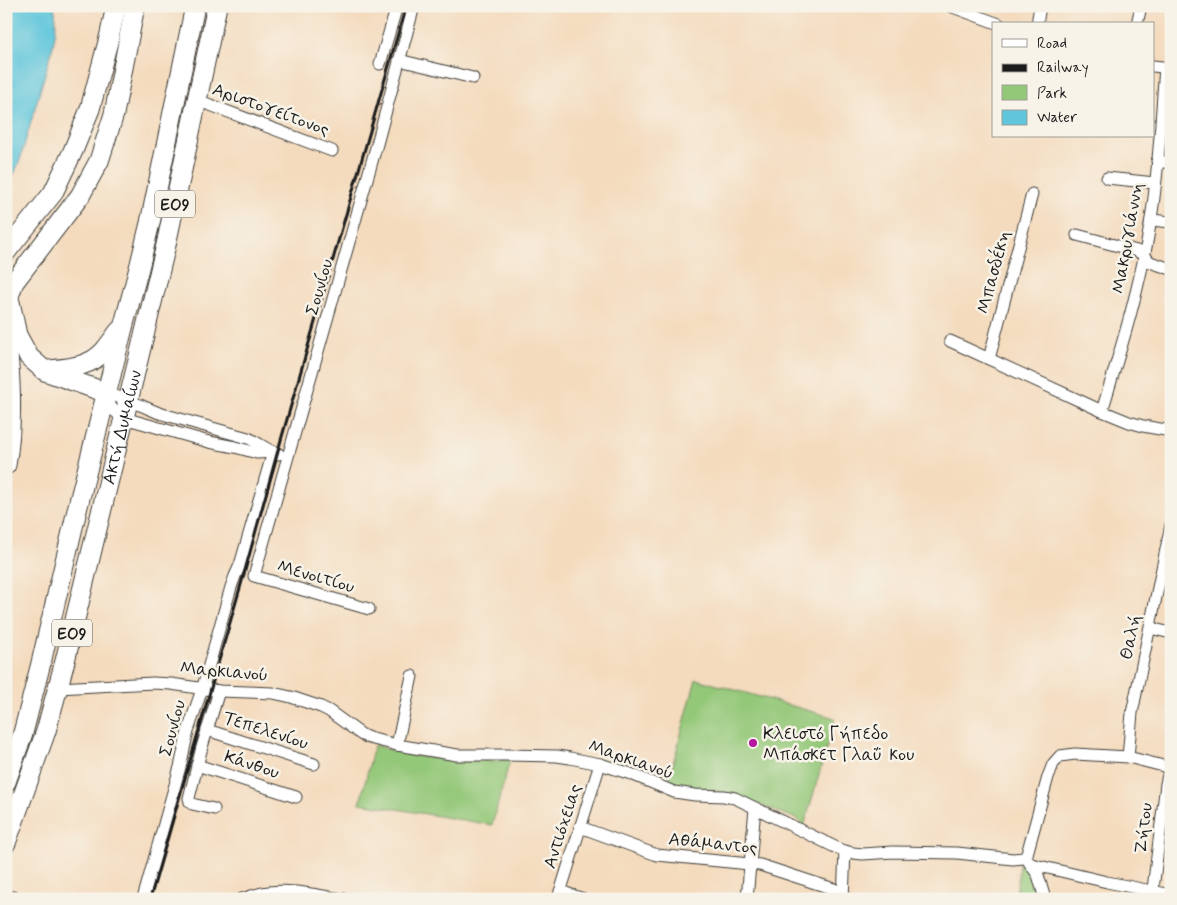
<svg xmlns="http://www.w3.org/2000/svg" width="1177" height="905" font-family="Mynerve,sans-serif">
  <rect width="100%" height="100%" fill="#f7f3e8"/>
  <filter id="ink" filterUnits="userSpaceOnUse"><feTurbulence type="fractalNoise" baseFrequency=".02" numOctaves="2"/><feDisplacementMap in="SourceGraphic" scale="10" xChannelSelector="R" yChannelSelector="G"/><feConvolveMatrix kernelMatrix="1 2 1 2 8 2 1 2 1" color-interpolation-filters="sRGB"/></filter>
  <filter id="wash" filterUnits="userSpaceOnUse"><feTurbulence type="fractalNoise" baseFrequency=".0096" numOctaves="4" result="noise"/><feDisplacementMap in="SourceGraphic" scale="20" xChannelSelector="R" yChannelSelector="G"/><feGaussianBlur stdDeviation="1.12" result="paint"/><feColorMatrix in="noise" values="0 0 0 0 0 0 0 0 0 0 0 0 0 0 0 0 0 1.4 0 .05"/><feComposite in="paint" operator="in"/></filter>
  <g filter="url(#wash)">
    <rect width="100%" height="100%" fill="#f4dbbe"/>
    <g fill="#94c879" stroke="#58724a">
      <polygon points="696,679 835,718 804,827 797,819 727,793 668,782"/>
      <polygon points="374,745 408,755 455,761 510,760 492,825 360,803"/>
      <path d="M 1019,864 C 1034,873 1034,883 1038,899 L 1016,899 Z"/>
    </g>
    <path fill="#5fc6dc" stroke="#3e717c" d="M 6,6 L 54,6 C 57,21 56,31 53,46 L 20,160 L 6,193 Z"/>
  </g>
  <g filter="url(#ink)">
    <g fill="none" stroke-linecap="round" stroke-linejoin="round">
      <g stroke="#3c3934" stroke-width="13">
        <g id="street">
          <polyline points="950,6 999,24"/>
          <polyline points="1037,24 1040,6"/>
          <polyline points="1137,24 1141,6"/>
          <polyline points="399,60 473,78"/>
          <polyline points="380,64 397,6"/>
          <polyline points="1153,66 1171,68"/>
          <polyline points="197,100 332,151"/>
          <polyline points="1157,161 1171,163"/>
          <polyline points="1107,178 1155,183"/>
          <polyline points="1151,220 1171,222"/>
          <polyline points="1077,235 1137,251 1144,255 1150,262 1171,269"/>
          <polyline points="950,341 1102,411 1129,422 1143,426 1171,431"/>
          <polyline points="989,359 1032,194"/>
          <path d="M 107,393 L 140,405 L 159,413 L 248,438 C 259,443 268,451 279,454"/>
          <path d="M 107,396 C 110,408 114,412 124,418 L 209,442 L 235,447 L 257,453 L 273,452"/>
          <path d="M 1102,411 C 1121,348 1141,285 1151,219 C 1159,169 1161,118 1165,67"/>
          <polyline points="369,609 254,576 377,144 414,6"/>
          <polyline points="1150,628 1171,633"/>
          <polyline points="58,688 153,683 171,684 219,691 273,693 291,697 321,707 329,711 362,735 369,738 397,745 457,755 507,755 557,756 570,758 600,764 631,774 674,792 695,795 724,796 735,798 841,850 853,853 863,854 893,852 957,853 1013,859 1024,858 1027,854 1048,777 1053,764 1060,756 1075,754 1128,757 1171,768"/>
          <polyline points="207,730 314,764"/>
          <polyline points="397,745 412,676"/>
          <polyline points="1128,757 1132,713 1171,525"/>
          <polyline points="197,765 296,797"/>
          <polyline points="214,809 192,804 190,802 189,798 202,747 219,691"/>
          <polyline points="580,827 657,855 760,865 843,892"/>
          <polyline points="1029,862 1038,875 1045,899"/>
          <polyline points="1031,864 1107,882 1171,895"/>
          <polyline points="560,891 583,899"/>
          <polyline points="6,896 22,899"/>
          <polyline points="1152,897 1166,784 1171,762"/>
          <polyline points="143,899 180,767 188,731 204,683 231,587 235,576 240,565 273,452"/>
          <path d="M 242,899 C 251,896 260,893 269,892 C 294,889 319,896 343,899"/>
          <polyline points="558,899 600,764"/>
          <polyline points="747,899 755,808"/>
          <polyline points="843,899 845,851"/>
        </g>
      </g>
      <g stroke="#3c3934" stroke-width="21">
        <g id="primary">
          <polyline points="6,252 53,193 73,151 90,109 109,38 116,6"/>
          <polyline points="10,302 17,335 29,357 45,371 107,393"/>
          <polyline points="6,318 9,296 14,282 80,196 99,161 114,114 135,6"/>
          <path d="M 6,328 C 10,374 14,420 6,465"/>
          <path d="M 48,370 C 69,368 90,367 104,351 C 109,345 114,338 119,331"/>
          <polyline points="6,782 23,733 41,663 78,506 124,324 139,268 150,223 195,6"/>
          <path id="s1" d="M 6,843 L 46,731 L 65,661 L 166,245 L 217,6"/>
        </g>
      </g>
      <use href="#street" stroke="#fff" stroke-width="11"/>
      <use href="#primary" stroke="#fff" stroke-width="19"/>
      <polyline stroke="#1c1c1c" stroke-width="3" points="150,899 244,574 277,454 406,6"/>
    </g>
  </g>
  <circle fill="#b5179e" stroke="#f7f3e8" stroke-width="2" cx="753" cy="743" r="5"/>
  <g text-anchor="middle" stroke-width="5" stroke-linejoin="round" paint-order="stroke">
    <g fill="#f7f3e8" stroke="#5e5c59" stroke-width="1">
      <rect x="155" y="190.5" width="40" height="27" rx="4"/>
      <rect x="52" y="619.5" width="40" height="27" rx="4"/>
    </g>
    <g font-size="16" font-weight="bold" fill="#1c1c1c">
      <text x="175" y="210">ΕΟ9</text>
      <text x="72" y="639">ΕΟ9</text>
    </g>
    <g font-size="18" fill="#1c1c1c" stroke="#f7f3e8">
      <text transform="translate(271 109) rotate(20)" y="6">Αριστογείτονος</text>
      <text transform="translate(1127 238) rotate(-80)" y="6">Μακρυγιάννη</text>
      <text transform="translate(993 272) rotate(-75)" y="6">Μπασδέκη</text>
      <text transform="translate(319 287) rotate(-74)" y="6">Σουνίου</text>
      <text dy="6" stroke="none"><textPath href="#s1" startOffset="432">Ακτή Δυμαίων</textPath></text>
      <text transform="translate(316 576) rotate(16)" y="6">Μενοιτίου</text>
      <text transform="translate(1130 637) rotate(-78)" y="6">Θαλή</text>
      <text transform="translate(224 671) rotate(5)" y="6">Μαρκιανού</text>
      <text transform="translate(172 728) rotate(-75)" y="6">Σουνίου</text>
      <text transform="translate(266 730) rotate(18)" y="6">Τεπελενίου</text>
      <text transform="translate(631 759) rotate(19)" y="6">Μαρκιανού</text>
      <text transform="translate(252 764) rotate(18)" y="6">Κάνθου</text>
      <text transform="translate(562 826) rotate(-72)" y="6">Αντιόχειας</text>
      <text transform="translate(1143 828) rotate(-83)" y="6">Ζήτου</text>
      <text transform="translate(713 843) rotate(6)" y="6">Αθάμαντος</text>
    </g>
    <g font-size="18" fill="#1c1c1c" stroke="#f7f3e8" text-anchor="start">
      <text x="763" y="739">Κλειστό Γήπεδο<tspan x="763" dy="21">Μπάσκετ Γλαΰκου</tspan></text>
    </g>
  </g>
  <rect width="1177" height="905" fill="none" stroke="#f7f3e8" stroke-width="25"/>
  <rect x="992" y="22" width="162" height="115" fill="#f7f3e8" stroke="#9f9d96"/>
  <rect x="1002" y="39" width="25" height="8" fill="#ffffff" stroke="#9f9d96"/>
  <text x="1037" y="48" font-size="15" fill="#1c1c1c">Road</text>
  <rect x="1002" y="64" width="25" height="8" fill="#1c1c1c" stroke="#9f9d96"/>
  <text x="1037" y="72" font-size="15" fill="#1c1c1c">Railway</text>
  <rect x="1002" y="85" width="25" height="15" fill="#94c879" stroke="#9f9d96"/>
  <text x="1037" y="98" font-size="15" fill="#1c1c1c">Park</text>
  <rect x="1002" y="110" width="25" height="15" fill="#5fc6dc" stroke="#9f9d96"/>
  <text x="1037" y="122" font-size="15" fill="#1c1c1c">Water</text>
</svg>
